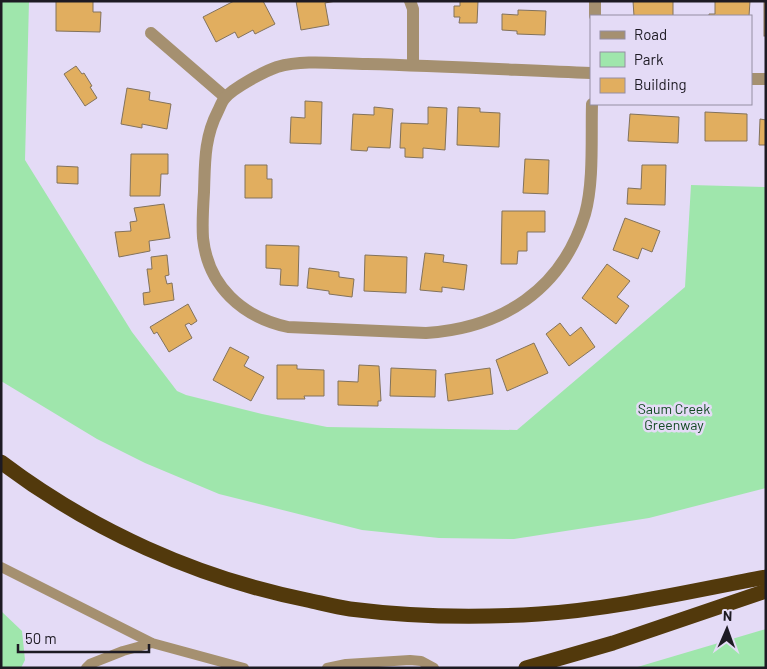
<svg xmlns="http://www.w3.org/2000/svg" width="767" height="669" font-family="Barlow,sans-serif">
  <rect width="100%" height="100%" fill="#e4dbf6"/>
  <g fill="#9fe6ac">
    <polygon points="1,1 29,1 25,160 132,332 177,391 186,395 262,414 327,427 517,430 685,287 691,185 766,187 766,488 649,518 514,539 439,538 362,530 219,494 145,463 97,439 6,384 1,381"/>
    <polygon points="1,611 22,631 25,660 21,668 1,668"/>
    <polygon points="766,629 766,668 634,668"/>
  </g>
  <g fill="#e1ae5f" stroke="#82725c">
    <polygon points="56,1 93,1 93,12 101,12 100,32 56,31"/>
    <polygon points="234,1 263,1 275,24 255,34 253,30 238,38 235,32 216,42 203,17"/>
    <polygon points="296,1 336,1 325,3 329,25 301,30"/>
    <polygon points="460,1 478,1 477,23 459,23 460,17 454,17 454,6 460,6"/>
    <polygon points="633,1 673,1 673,16 634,16"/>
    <polygon points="715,1 750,1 749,16 709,16 709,14 715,14"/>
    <rect x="764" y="2" width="2" height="34"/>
    <polygon points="518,10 546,11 545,35 517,34 517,31 502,30 502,14 518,15"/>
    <polygon points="76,66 82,74 84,73 92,86 90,87 97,98 85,106 64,74"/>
    <polygon points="127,88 150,92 149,100 171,104 167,129 142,124 142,128 121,124"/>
    <polygon points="305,101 322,102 321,144 290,143 291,117 305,118"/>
    <polygon points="374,107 393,109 390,148 368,147 367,151 351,150 353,114 374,115"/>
    <polygon points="428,107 447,108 445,150 423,148 423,158 405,157 405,148 400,148 401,123 428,124"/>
    <polygon points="458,107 480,108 480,112 500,113 499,147 457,145"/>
    <polygon points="705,112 747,114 747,141 705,141"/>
    <polygon points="630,114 679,117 678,143 628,141"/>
    <polygon points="760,119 766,120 766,145 759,145"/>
    <polygon points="131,154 168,154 168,174 161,174 160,196 130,196"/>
    <polygon points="525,159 549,160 548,194 523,193"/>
    <polygon points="245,165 267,165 267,179 272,179 272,198 245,198"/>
    <polygon points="642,165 666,165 665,205 627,204 628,188 641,189"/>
    <polygon points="57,166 78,167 78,184 57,183"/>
    <polygon points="164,204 170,238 149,241 150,251 119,257 115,232 131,231 130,222 137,221 134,208"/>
    <polygon points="502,211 545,211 545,232 527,232 527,251 518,251 517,264 501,264"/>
    <polygon points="625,218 660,231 652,252 642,248 638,259 613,250"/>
    <polygon points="266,245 299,246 298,286 280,285 281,269 266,268"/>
    <polygon points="425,253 444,255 443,262 467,265 464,290 442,287 442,292 420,290"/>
    <polygon points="167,255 169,275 165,276 167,284 172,283 174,300 144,305 143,293 150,292 147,269 152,269 151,257"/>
    <polygon points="365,255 407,257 406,293 364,291"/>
    <polygon points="607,264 630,281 617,297 629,306 616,324 582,298"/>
    <polygon points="309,268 339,272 339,277 354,279 352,297 329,294 329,291 307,288"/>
    <polygon points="188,304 197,321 191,325 189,323 185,325 192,338 169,352 157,332 154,334 150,327"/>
    <polygon points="560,323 570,336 581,327 595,347 569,366 546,334"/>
    <polygon points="534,343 548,373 507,391 496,360"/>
    <polygon points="230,347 249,357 244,366 264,377 251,401 213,380"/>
    <polygon points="277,365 297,365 297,369 324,370 324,396 304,396 305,399 277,399"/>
    <polygon points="359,365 379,366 381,401 378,401 378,406 338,405 338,381 358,382"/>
    <polygon points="391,368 436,370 435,397 390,396"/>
    <polygon points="490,368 493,394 448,401 445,374"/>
  </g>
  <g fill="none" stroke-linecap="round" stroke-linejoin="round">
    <g stroke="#a59070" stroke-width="10">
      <polyline points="1,567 152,643 244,668"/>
      <polyline points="86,668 90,664 123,651 152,643"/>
      <polyline points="327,668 346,664 410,660 421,661 434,668"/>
    </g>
    <g stroke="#a59070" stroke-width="12">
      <polyline points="410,1 413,9 413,65"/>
      <polyline points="595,16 595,1"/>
      <polyline points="151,33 225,97"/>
      <path d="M 591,73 C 516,70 442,66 367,64 C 338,64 305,59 277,67 C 265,71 233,88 225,98 C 222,101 220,107 218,111 C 204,138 205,163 204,192 C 203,207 202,222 203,238 C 208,286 242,317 288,327 L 426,333 C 502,328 562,290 585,214 C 594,182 591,137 592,104"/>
      <polyline points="751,79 766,79"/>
    </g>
    <g stroke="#52390c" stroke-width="15">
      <path d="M 1,462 C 91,530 197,578 307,600 C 321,603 336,607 350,609 C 413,617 477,618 539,614 C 615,609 691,591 766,577"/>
      <polyline points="526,668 613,643 766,591"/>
    </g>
  </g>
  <g text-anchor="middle" stroke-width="5" stroke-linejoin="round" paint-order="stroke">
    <g font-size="14" fill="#124922" stroke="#e4dbf6">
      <text x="674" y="414">Saum Creek<tspan x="674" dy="16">Greenway</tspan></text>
    </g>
  </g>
  <rect width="767" height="669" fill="none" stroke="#1d1a23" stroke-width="5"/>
  <rect x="590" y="15" width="162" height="90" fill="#e4dbf6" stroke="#948ea2"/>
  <rect x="600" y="31" width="25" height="8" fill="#a59070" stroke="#948ea2"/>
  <text x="634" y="40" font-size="15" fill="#1d1a23">Road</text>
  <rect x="600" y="52" width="25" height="15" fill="#9fe6ac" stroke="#948ea2"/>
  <text x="634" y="65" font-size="15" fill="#1d1a23">Park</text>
  <rect x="600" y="78" width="25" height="15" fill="#e1ae5f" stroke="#948ea2"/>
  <text x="634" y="90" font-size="15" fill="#1d1a23">Building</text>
  <g transform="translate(727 629) rotate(2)" stroke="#e4dbf6" stroke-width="4" paint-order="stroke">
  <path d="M0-4L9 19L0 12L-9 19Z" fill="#1d1a23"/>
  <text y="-8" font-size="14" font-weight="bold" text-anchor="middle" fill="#1d1a23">N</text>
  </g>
  <path d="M18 644v8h131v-8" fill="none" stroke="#1d1a23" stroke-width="2.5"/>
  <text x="25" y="644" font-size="15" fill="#1d1a23" stroke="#e4dbf6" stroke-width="4" paint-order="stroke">50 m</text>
</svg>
